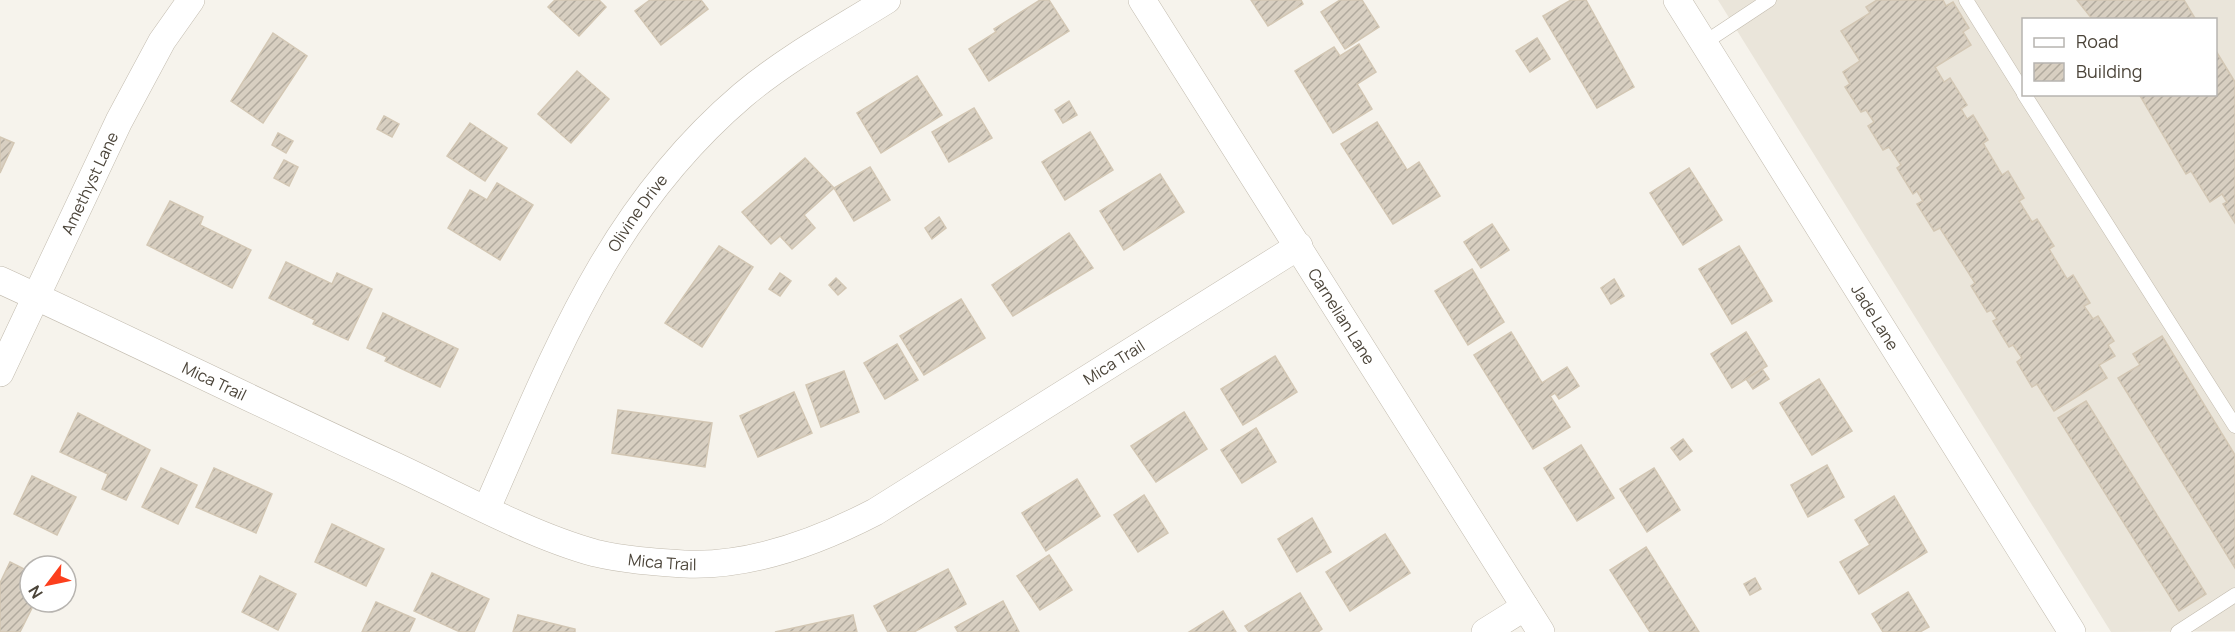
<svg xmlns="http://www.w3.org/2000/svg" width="2235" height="632" font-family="Manrope,sans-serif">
  <defs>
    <pattern id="building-hatch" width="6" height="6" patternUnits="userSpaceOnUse" patternTransform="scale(1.5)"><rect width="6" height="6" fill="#d8cfc1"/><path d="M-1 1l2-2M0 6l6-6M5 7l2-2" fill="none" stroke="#b1aa9e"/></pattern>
  </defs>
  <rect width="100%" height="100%" fill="#f6f3ec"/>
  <path fill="#eae5da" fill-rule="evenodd" d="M 1718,0 L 2235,0 L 2235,631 L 2111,632 ZM 2024,20 L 2216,20 L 2216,94 L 2024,94 Z"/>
  <g fill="url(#building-hatch)" stroke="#d3c7b4" stroke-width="1.5">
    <polygon points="555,0 599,0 606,7 579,36 548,7"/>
    <polygon points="650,0 701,0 708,9 661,45 635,11"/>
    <polygon points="1040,0 1049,0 1069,31 989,81 969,49 996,32 994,29"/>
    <polygon points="1251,0 1301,0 1303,4 1268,26"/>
    <polygon points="1340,0 1362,0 1379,27 1345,49 1321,12"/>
    <polygon points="1571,0 1586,0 1634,87 1597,108 1543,16"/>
    <polygon points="1877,0 1943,0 1946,6 1953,2 1969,28 1963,32 1971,45 1935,67 1944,82 1950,78 1967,105 1961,109 1967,119 1973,115 1988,140 1983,143 2002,175 2008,171 2024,198 2019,201 2032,222 2037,219 2054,246 2049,249 2067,279 2073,275 2090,303 2084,306 2093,319 2098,316 2114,341 2108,345 2115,356 2099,365 2107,378 2054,411 2037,384 2032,387 2017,362 2022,358 2013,345 2009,347 1993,321 1997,319 1991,310 1987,312 1971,286 1975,283 1940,228 1934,231 1917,204 1923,201 1917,191 1913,194 1897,168 1901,165 1889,147 1883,150 1868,126 1874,122 1866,110 1861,112 1845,87 1850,84 1843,72 1860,61 1841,31 1870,13 1866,7"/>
    <polygon points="2077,0 2184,0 2196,20 2093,20"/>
    <polygon points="273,33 307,56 263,123 231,101"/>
    <polygon points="1537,38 1550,59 1530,72 1516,51"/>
    <polygon points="1359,44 1376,72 1357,84 1372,109 1333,133 1295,71 1334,47 1340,56"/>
    <polygon points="2216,51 2235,82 2235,223 2223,204 2227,202 2222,194 2210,202 2191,171 2186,174 2139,94 2216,94"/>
    <polygon points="577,71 609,99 571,143 538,114"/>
    <polygon points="917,76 942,115 881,153 857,113"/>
    <polygon points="1069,101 1077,115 1063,123 1055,110"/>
    <polygon points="974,108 992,138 949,162 932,132"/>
    <polygon points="384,116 399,124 392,137 377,129"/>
    <polygon points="1377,122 1407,170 1419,162 1440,196 1393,224 1341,144"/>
    <polygon points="470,123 507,148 485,181 447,156"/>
    <polygon points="1090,132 1113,170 1065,200 1042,162"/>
    <polygon points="278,133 293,141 286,153 272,145"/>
    <polygon points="0,137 14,143 0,173"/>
    <polygon points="805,158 834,188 804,215 815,228 792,249 780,236 771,244 742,212"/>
    <polygon points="284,160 298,167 289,186 274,178"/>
    <polygon points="870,167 890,200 854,221 834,188"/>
    <polygon points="1689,168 1722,220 1683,245 1650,193"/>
    <polygon points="1160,174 1184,212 1124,250 1100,211"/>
    <polygon points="497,183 533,205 500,260 448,228 470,190 487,200"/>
    <polygon points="170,201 203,217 200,225 251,250 232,288 147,245"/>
    <polygon points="939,217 946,228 932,239 925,228"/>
    <polygon points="1492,224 1509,250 1481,268 1464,242"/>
    <polygon points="1069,233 1093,268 1013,316 992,285"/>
    <polygon points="719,246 753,267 702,347 665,323"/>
    <polygon points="1739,246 1772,301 1732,324 1699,269"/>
    <polygon points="286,262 332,284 337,273 372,289 348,340 313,324 315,320 269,298"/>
    <polygon points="1472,269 1504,322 1468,345 1435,291"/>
    <polygon points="780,273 791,281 780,296 769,289"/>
    <polygon points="836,278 846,288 838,295 829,285"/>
    <polygon points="1614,279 1624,296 1611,304 1601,288"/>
    <polygon points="961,299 985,338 924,375 900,336"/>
    <polygon points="383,313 458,349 440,387 385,361 387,357 367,348"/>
    <polygon points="1511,332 1542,383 1567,367 1579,386 1559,399 1555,393 1550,396 1570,427 1533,449 1474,355"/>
    <polygon points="1746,332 1767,366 1732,388 1711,354"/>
    <polygon points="2162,336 2235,455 2235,568 2118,378 2140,365 2133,354"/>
    <polygon points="897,344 918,380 885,399 864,363"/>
    <polygon points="1275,356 1297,392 1243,425 1221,389"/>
    <polygon points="1762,369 1769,379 1753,389 1746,379"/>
    <polygon points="844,371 859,412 821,427 806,385"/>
    <polygon points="1819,379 1852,431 1812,455 1780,403"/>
    <polygon points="794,392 812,433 758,457 740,416"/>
    <polygon points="2086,401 2206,594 2179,611 2058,418"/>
    <polygon points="618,410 712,423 705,467 612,453"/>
    <polygon points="1184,412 1207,449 1156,482 1131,446"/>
    <polygon points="78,413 150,450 126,500 102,489 108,474 60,452"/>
    <polygon points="1256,428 1276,462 1242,483 1221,450"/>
    <polygon points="1683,439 1692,451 1680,460 1671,448"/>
    <polygon points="1581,445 1614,498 1577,521 1544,468"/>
    <polygon points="1827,465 1844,497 1808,517 1791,485"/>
    <polygon points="161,468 197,485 178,524 142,507"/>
    <polygon points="214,468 272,494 256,533 196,507"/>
    <polygon points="1654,468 1680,510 1647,532 1620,489"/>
    <polygon points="32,476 76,497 57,535 14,514"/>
    <polygon points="1077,479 1100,516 1046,551 1022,513"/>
    <polygon points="1144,495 1168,533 1138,552 1114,515"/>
    <polygon points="1894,496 1927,552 1859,594 1840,562 1870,545 1855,520"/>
    <polygon points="1312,518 1331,552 1297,572 1278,539"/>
    <polygon points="332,524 384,549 366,586 315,562"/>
    <polygon points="1385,534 1410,573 1350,611 1326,572"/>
    <polygon points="1646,547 1699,632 1650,632 1610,570"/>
    <polygon points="1049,555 1072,590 1040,610 1017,576"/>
    <polygon points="10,562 30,572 30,602 35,602 20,632 0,632 0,583"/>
    <polygon points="948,569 966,604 914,632 888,632 874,606"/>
    <polygon points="432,573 489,599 474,632 460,632 414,611"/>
    <polygon points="260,576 296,594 278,630 242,612"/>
    <polygon points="1755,578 1761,589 1750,595 1744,584"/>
    <polygon points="1908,592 1929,627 1920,632 1883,632 1872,614"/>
    <polygon points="1300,593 1322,629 1318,632 1249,632 1245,626"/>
    <polygon points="1003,601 1019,632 958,632 955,627"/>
    <polygon points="376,602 415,619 409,632 362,632"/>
    <polygon points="1223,611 1236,632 1189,632"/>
    <polygon points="518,615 575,629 575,632 513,632"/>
    <polygon points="853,615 857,632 775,632"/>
  </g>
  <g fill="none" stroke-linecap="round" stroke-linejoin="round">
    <g stroke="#c2bbae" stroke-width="15">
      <g id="lane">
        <polyline points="1966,0 2024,93"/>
        <polyline points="1704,43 1769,0"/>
        <polyline points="2024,94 2235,426"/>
        <polyline points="2178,632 2235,595"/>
      </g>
    </g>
    <g stroke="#c2bbae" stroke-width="28">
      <g id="street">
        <path id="s1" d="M 1142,0 L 1541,632"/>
        <path id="s2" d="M 1677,0 L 2072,632"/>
        <path id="s3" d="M 0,280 C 131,340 260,404 391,464 C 454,493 529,535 595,553 C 624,560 655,562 685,564 C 751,567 817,542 875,512 L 1299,246"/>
        <path id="s4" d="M 0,373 L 119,121 L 162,41 L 191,0"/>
        <path id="s5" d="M 487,508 C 556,352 609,209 743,95 C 787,58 839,30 887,0"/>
        <polyline points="1485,632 1525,607"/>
      </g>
    </g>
    <use href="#lane" stroke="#fff" stroke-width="14"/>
    <use href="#street" stroke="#fff" stroke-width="27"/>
  </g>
  <g text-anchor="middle" stroke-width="4.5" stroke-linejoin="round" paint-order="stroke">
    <g font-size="16" fill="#4b4439" stroke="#fff">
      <text dy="6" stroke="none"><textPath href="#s4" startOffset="210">Amethyst Lane</textPath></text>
      <text dy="6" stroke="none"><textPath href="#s5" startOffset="332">Olivine Drive</textPath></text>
      <text dy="6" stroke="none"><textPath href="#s1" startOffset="374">Carnelian Lane</textPath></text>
      <text dy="6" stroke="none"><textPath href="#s2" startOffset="374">Jade Lane</textPath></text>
      <text dy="6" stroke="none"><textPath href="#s3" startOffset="1227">Mica Trail</textPath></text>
      <text dy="6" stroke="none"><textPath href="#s3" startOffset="237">Mica Trail</textPath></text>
      <text dy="6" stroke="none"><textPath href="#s3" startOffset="723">Mica Trail</textPath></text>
    </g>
  </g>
  <rect x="2022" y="18" width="195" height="78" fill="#ffffff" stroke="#b7b4b0" stroke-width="1.5"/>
  <rect x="2034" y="38" width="30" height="9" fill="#ffffff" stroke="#b7b4b0" stroke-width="1.5"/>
  <text x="2076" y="48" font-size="18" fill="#4b4439">Road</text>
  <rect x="2034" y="63" width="30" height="18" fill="url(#building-hatch)" stroke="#b7b4b0" stroke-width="1.5"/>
  <text x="2076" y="78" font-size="18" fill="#4b4439">Building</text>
  <g transform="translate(48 584) rotate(238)"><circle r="28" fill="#ffffff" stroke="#b7b4b0" stroke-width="1.5"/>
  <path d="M0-4.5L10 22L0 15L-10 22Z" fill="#fc3f1d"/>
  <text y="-9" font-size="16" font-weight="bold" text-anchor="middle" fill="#4b4439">N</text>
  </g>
</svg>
